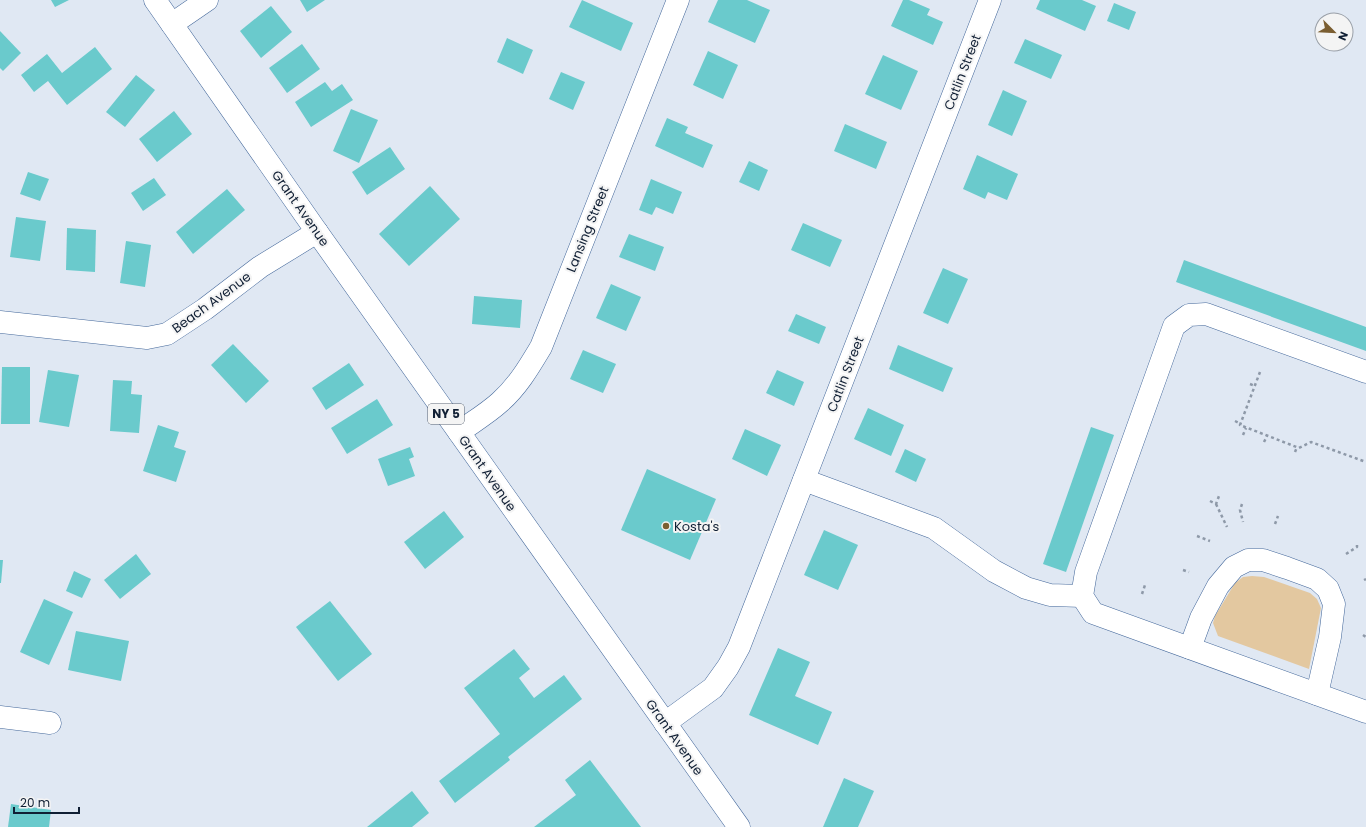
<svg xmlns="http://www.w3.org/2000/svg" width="1366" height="827" font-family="Poppins,sans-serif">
  <rect width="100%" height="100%" fill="#e0e8f3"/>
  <polygon fill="#e3c8a0" points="1252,576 1264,577 1310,593 1317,599 1321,608 1309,669 1218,636 1213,623 1215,616 1235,583 1243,577"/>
  <g fill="#6acacc">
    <polygon points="51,0 69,0 55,7"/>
    <polygon points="300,0 325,0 307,12"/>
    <polygon points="582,0 633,23 621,51 569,27"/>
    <polygon points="718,0 747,0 770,10 755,43 708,22"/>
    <polygon points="903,0 909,0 930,9 927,15 943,22 933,45 891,26"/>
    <polygon points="1040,0 1082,0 1096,6 1085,31 1036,9"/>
    <polygon points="1114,3 1136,12 1129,30 1107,21"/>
    <polygon points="271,6 292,32 261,58 240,31"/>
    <polygon points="0,31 21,53 3,71 0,68"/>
    <polygon points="507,38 533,50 523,74 497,62"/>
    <polygon points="1025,39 1062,55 1051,79 1014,63"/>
    <polygon points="302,44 320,69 287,93 269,68"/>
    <polygon points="95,47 112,69 67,105 48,81 34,92 21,75 47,54 62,73"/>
    <polygon points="708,51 738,65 723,99 693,85"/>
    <polygon points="883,55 918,71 901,110 865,94"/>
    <polygon points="561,72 585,82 573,110 549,99"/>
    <polygon points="136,75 155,90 125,127 106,112"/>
    <polygon points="325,82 332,91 342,84 353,100 311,127 295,102"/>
    <polygon points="1003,90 1027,101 1012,136 988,125"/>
    <polygon points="351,109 378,120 359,163 333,151"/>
    <polygon points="174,111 192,134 157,162 139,139"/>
    <polygon points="667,118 688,127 685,133 713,145 703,168 655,146"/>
    <polygon points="845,124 887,142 876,169 834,151"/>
    <polygon points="390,147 405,169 367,195 352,172"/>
    <polygon points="977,155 1018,174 1007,200 988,192 985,199 963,189"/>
    <polygon points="749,161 768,170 759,191 739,182"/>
    <polygon points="28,172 49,179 40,201 20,194"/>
    <polygon points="154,178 166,195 143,211 131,193"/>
    <polygon points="651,179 682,192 673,214 656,207 652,215 639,210"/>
    <polygon points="430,186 460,219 409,266 379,234"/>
    <polygon points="227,189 245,210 193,254 176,232"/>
    <polygon points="16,217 46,221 40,261 10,257"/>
    <polygon points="803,223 842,240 830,267 791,250"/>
    <polygon points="67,228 96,230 95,272 66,270"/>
    <polygon points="629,234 664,247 655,271 619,257"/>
    <polygon points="126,241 151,245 145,287 120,283"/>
    <polygon points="1184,260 1366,327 1366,351 1176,282"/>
    <polygon points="943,268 968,279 948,324 923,313"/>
    <polygon points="611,284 641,297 626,331 596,318"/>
    <polygon points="474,296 522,300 520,328 472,324"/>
    <polygon points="796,314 826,327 819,344 788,331"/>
    <polygon points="233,344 269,381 246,403 211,365"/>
    <polygon points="898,345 953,368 943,392 889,369"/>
    <polygon points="583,350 616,364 603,393 570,379"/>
    <polygon points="349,363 364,385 326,410 312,388"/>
    <polygon points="2,367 30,367 30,424 1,424"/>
    <polygon points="48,370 79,375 69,427 39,422"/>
    <polygon points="777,370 804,382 794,406 766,393"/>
    <polygon points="113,380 132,381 131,394 142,395 139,433 110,431"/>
    <polygon points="377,399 393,425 347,454 331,428"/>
    <polygon points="868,408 904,425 891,456 854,439"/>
    <polygon points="158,425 179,432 174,447 186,451 176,482 143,471"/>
    <polygon points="1091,427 1114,435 1066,572 1043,564"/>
    <polygon points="745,429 781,445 767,476 732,459"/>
    <polygon points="410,447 414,457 409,459 415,476 388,486 378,459"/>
    <polygon points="905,449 926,459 916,482 895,472"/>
    <polygon points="647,469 716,499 690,560 621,530"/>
    <polygon points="444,511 464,537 425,569 404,542"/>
    <polygon points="824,530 858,545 838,590 804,575"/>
    <polygon points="136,554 151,574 120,599 104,580"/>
    <polygon points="0,560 3,560 1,583 0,583"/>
    <polygon points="74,571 91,579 82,598 66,591"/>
    <polygon points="44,599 73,612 49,665 20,652"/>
    <polygon points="330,601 372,654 338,681 296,627"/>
    <polygon points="76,631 129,641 121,681 68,670"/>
    <polygon points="778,648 810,662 795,696 832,712 818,745 749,715"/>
    <polygon points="514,649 530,669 519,678 534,698 564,675 582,699 508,757 510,760 455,803 439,781 500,734 464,688"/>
    <polygon points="590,760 641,827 534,827 576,795 565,780"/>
    <polygon points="844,778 874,791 858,827 823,827"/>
    <polygon points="412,791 429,813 412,827 367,827"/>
    <polygon points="11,804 51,810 49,827 8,827"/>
  </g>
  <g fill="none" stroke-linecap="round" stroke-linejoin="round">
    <g stroke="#44689b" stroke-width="23">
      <g id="minor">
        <polyline points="172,24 207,0"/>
        <polyline points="0,322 147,338 167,334 205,309 260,267 317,232"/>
        <polyline points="1366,372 1206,314 1189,315 1174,326 1086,572 1082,596 1093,613 1366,712"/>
        <path d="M 459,432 C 473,422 488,413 500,402 C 518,386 529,367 541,347 L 678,0"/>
        <polyline points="804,480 934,528 994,571 1026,588 1050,595 1082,596"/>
        <polyline points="1190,648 1201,618 1218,586 1234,567 1248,560 1263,560 1287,568 1317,579 1328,589 1334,604 1330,637 1317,694"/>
        <polyline points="0,717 50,723"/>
        <polyline points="665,723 713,688 728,667 739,647 990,0"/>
      </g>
    </g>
    <g stroke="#44689b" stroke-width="23">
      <polyline id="highway" points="155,0 317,232 739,827"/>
    </g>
    <g stroke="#8e99a8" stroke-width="2.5" stroke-dasharray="3 3" stroke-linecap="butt">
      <polyline points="1260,372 1240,425 1299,448 1311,442 1366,462"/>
      <polyline points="1250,384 1255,386"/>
      <polyline points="1235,421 1241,424"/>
      <polyline points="1243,435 1246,428"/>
      <polyline points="1264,442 1267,436"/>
      <polyline points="1295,452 1297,447"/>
      <polyline points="1210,501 1216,504 1219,496"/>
      <polyline points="1216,504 1227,527"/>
      <polyline points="1242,504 1240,510 1243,522"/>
      <polyline points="1275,524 1278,516"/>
      <polyline points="1197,536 1210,541"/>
      <polyline points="1346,554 1357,547 1357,545"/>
      <polyline points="1183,570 1189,572"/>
      <polyline points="1364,580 1366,579"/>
      <polyline points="1142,594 1145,585"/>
      <polyline points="1363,635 1366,637"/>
    </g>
    <use href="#minor" stroke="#fff" stroke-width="22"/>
    <use href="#highway" stroke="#fff" stroke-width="22"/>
  </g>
  <circle fill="#7b5e31" stroke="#f4f4f4" stroke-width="1.5" cx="666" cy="526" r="4"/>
  <g text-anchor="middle" stroke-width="4" stroke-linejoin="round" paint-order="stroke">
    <rect fill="#f4f4f4" stroke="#545f6e" stroke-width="1" x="428" y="404" width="36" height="20" rx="3"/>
    <g font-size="12" font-weight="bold" fill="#101f34">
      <text x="446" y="418">NY 5</text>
    </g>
    <g font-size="13" fill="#101f34" stroke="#f4f4f4">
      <text transform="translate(962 72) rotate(-69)" y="5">Catlin Street</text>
      <text transform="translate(301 208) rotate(55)" y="5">Grant Avenue</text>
      <text transform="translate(587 229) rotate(-68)" y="5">Lansing Street</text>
      <text transform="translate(211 302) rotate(-36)" y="5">Beach Avenue</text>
      <text transform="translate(845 374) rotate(-69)" y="5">Catlin Street</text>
      <text transform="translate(488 473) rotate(55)" y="5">Grant Avenue</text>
      <text transform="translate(675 737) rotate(55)" y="5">Grant Avenue</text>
    </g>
    <g font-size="13" fill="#101f34" stroke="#f4f4f4" text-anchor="start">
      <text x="674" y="531">Kosta's</text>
    </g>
  </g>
  <g transform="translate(1334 32) rotate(114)"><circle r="19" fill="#f4f4f4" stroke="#999fa7"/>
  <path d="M0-3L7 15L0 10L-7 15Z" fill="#7b5e31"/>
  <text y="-6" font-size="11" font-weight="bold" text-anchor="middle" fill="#101f34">N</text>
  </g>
  <path d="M14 807v6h65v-6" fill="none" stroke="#101f34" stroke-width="2"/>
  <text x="20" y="807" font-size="12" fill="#101f34" stroke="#f4f4f4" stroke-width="3" paint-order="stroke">20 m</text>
</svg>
